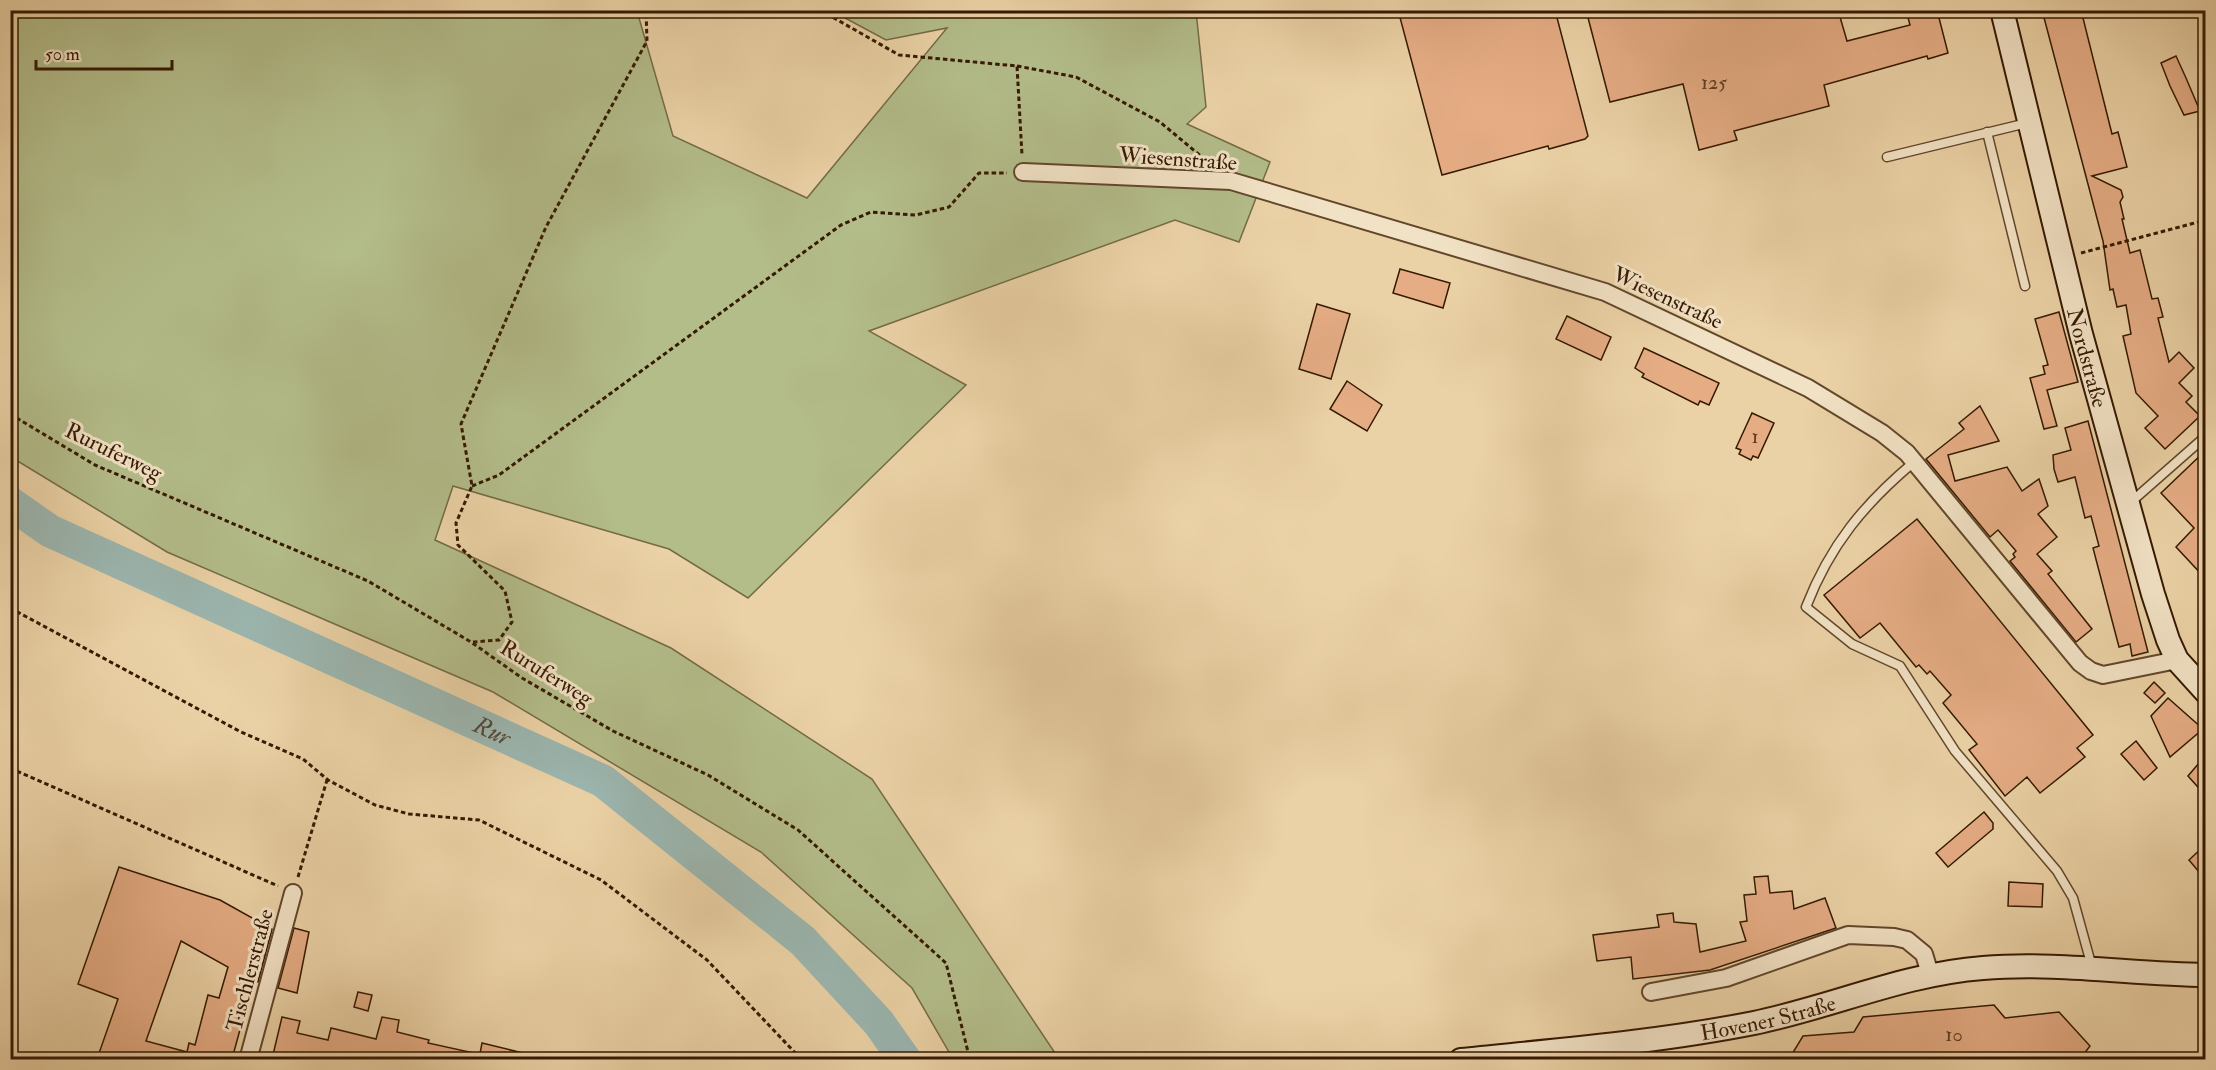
<svg xmlns="http://www.w3.org/2000/svg" width="2216" height="1070" font-family="'IM FELL Double Pica',serif">
  <rect width="100%" height="100%" fill="#ebd2a6"/>
  <filter id="stains"><feTurbulence type="fractalNoise" baseFrequency=".00333" numOctaves="4"/><feColorMatrix values="0 0 0 0 .2 0 0 0 0 .09 0 0 0 0 .02 0 0 0 .5 -.17"/></filter>
  <radialGradient id="worn" r=".72"><stop offset=".6" stop-color="#630" stop-opacity="0"/><stop offset="1" stop-color="#630" stop-opacity=".3"/></radialGradient>
  <polygon fill="#b3bd8a" stroke="#746b46" stroke-width="1.5" points="10,11 637,11 673,136 807,198 947,28 886,40 832,11 1196,11 1206,107 1187,124 1270,162 1239,242 1175,220 869,331 966,385 748,598 669,549 453,486 435,540 671,648 872,779 1059,1059 953,1059 912,988 761,852 493,692 167,552 11,457"/>
  <g fill="none" stroke-linecap="round" stroke-linejoin="round">
    <path stroke="#9bb6b0" stroke-width="33" id="s1" d="M 10,503 L 50,531 L 603,781 L 803,941 L 879,1023 L 905,1060"/>
  </g>
  <g fill="#e6ad85" stroke="#351902" stroke-width="1.5" fill-rule="evenodd">
    <polygon points="1398,10 1555,10 1588,136 1585,139 1549,149 1548,146 1442,175"/>
    <polygon points="1586,10 1838,10 1847,41 1910,25 1906,10 1937,10 1948,53 1928,59 1927,56 1824,85 1829,106 1734,131 1737,140 1699,150 1683,84 1610,102"/>
    <polygon points="2042,10 2081,10 2112,134 2118,132 2127,167 2092,176 2121,190 2123,197 2120,202 2124,219 2122,219 2130,253 2140,250 2152,299 2158,298 2163,317 2158,318 2169,362 2179,352 2194,368 2179,383 2192,396 2186,402 2200,416 2165,449 2145,428 2158,416 2136,393 2123,336 2131,334 2126,305 2117,307 2113,289 2110,290 2103,241"/>
    <polygon points="2176,56 2186,78 2200,111 2184,115 2170,86 2161,63"/>
    <polygon points="1400,269 1450,283 1443,308 1393,293"/>
    <polygon points="1317,304 1350,314 1331,379 1299,369"/>
    <polygon points="2059,312 2078,382 2047,390 2057,426 2044,429 2030,378 2045,374 2043,366 2048,365 2035,319"/>
    <polygon points="1567,316 1611,337 1601,360 1556,339"/>
    <polygon points="1644,348 1719,383 1709,405 1700,401 1698,405 1642,377 1644,374 1635,368"/>
    <polygon points="1347,381 1382,405 1367,431 1330,409"/>
    <polygon points="1980,406 1999,441 1948,455 1955,481 2007,467 2022,491 2039,479 2048,506 2038,514 2057,537 2037,554 2052,571 2048,574 2092,629 2076,642 2010,561 2015,557 2013,554 2016,551 1998,530 1990,537 1926,459 1964,429 1959,423"/>
    <polygon points="1752,413 1774,423 1758,458 1753,456 1751,460 1739,454 1741,450 1736,448"/>
    <polygon points="2088,421 2148,652 2132,656 2130,644 2119,647 2093,548 2099,546 2091,516 2085,518 2075,477 2058,482 2054,469 2053,455 2071,450 2065,428"/>
    <polygon points="2205,451 2205,578 2176,547 2194,528 2161,493"/>
    <polygon points="1917,519 2093,735 2077,748 2085,757 2040,793 2027,777 2005,796 1969,750 1977,744 1943,703 1951,695 1930,671 1927,674 1919,665 1916,667 1880,623 1860,638 1824,595"/>
    <polygon points="2154,682 2165,693 2155,703 2144,693"/>
    <polygon points="2168,698 2203,729 2170,757 2151,716"/>
    <polygon points="2136,741 2157,768 2144,780 2121,754"/>
    <polygon points="2205,756 2205,795 2188,776"/>
    <polygon points="1984,812 1993,823 1993,829 1948,867 1936,853"/>
    <polygon points="2205,845 2205,879 2189,860"/>
    <path d="M 119,867 L 220,900 L 272,929 L 258,982 L 253,981 L 249,995 L 245,994 L 237,1025 L 241,1026 L 232,1059 L 97,1059 L 118,999 L 78,984 ZM 181,941 L 228,967 L 219,998 L 208,995 L 195,1045 L 189,1043 L 187,1052 L 146,1041 Z"/>
    <polygon points="1768,876 1770,893 1792,891 1794,909 1825,898 1836,928 1710,970 1633,979 1631,957 1597,961 1593,935 1659,927 1657,915 1673,913 1674,922 1696,924 1700,952 1746,941 1740,922 1747,921 1744,895 1756,894 1754,877"/>
    <polygon points="2009,882 2043,884 2042,907 2008,906"/>
    <polygon points="294,928 309,932 297,993 278,988"/>
    <polygon points="358,992 372,995 368,1011 354,1007"/>
    <polygon points="1994,1005 2005,1018 2059,1012 2090,1046 2080,1059 1789,1059 1803,1036 1854,1032 1863,1017"/>
    <polygon points="282,1017 300,1021 297,1033 328,1040 331,1028 376,1039 382,1017 399,1020 397,1032 429,1040 428,1043 474,1053 473,1059 272,1059"/>
    <polygon points="482,1043 527,1054 526,1059 479,1059"/>
  </g>
  <g fill="none" stroke-linecap="round" stroke-linejoin="round">
    <g stroke="#62472b" stroke-width="11">
      <g id="lane">
        <polyline points="1987,132 2025,286"/>
        <polyline points="1887,157 2027,123"/>
        <path d="M 1914,462 C 1864,504 1830,545 1806,607 L 1852,644 L 1900,666 L 1955,751 L 2057,871 L 2073,898 L 2092,967"/>
        <polyline points="2131,502 2206,436"/>
      </g>
    </g>
    <g stroke="#62472b" stroke-width="20">
      <g id="street">
        <polyline points="1023,172 1231,181 1605,292 1808,388 1882,433 1907,453 2080,663 2091,671 2103,675 2177,660"/>
        <polyline points="1651,992 1726,978 1848,935 1894,937 1907,940 1924,954 1930,974"/>
        <polyline points="248,1060 293,893"/>
      </g>
    </g>
    <g stroke="#351902" stroke-width="26">
      <g id="secondary">
        <path id="s2" d="M 2002,10 L 2081,334 L 2153,594 L 2168,640 L 2177,660 L 2206,692"/>
        <path id="s3" d="M 1461,1060 C 1558,1050 1658,1042 1754,1023 C 1832,1007 1903,974 1983,968 C 2057,962 2132,974 2206,975"/>
      </g>
    </g>
    <g stroke="#351902" stroke-width="3" stroke-dasharray="4.5 3" stroke-linecap="butt">
      <polyline points="820,10 899,55 1017,66 1022,155"/>
      <polyline points="1017,66 1076,77 1160,122 1208,162"/>
      <polyline points="2081,253 2206,220"/>
      <polyline points="10,414 95,465 368,581 471,642 522,678 613,731 708,775 798,830 946,963 970,1060"/>
      <polyline points="472,486 499,475 841,225 871,212 916,215 949,207 979,173 1007,173"/>
      <polyline points="10,608 241,732 303,759 328,780 375,805 409,814 479,820 601,880 707,960 802,1060"/>
      <polyline points="473,642 499,640 512,622 505,591 458,545 456,523 472,486 461,424 546,227 647,41 646,10"/>
      <polyline points="10,768 278,886"/>
      <polyline points="298,877 327,780"/>
    </g>
    <use href="#lane" stroke="#f2e2c5" stroke-width="8"/>
    <use href="#street" stroke="#f2e2c5" stroke-width="16"/>
    <use href="#secondary" stroke="#f2e2c5" stroke-width="22"/>
  </g>
  <g text-anchor="middle" stroke-width="6" stroke-linejoin="round" paint-order="stroke">
    <g font-size="20" fill="#613e23">
      <text x="1714" y="89">125</text>
      <text x="1755" y="443">1</text>
      <text x="1954" y="1041">10</text>
    </g>
    <g font-size="22" fill="#351902" stroke="#f2e2c5">
      <text transform="translate(1178 158) rotate(4)" y="8">Wiesenstraße</text>
      <text transform="translate(1668 297) rotate(25)" y="8">Wiesenstraße</text>
      <text dy="8" stroke="none"><textPath href="#s2" startOffset="358">Nordstraße</textPath></text>
      <text transform="translate(114 451) rotate(26)" y="8">Ruruferweg</text>
      <text transform="translate(547 672) rotate(32)" y="8">Ruruferweg</text>
      <text transform="translate(249 970) rotate(-75)" y="8">Tischlerstraße</text>
      <text dy="8" stroke="none"><textPath href="#s3" startOffset="310">Hovener Straße</textPath></text>
    </g>
    <g font-size="24" font-style="italic" fill="#544836" stroke="#f2e2c5">
      <text dy="8" stroke="none"><textPath href="#s1" startOffset="534">Rur</textPath></text>
    </g>
  </g>
  <rect width="2216" height="1070" fill="none" stroke="#ebd2a6" stroke-width="36"/>
  <rect x="12" y="12" width="2192" height="1046" fill="none" stroke="#351902" stroke-width="3"/>
  <rect x="18" y="18" width="2180" height="1034" fill="none" stroke="#351902" stroke-width="1.5"/>
  <path d="M36 60v9h136v-9" fill="none" stroke="#351902" stroke-width="3"/>
  <text x="45" y="60" font-size="18" fill="#351902" stroke="#f2e2c5" stroke-width="4.5" paint-order="stroke">50 m</text>
  <rect width="100%" height="100%" filter="url(#stains)"/>
  <rect width="100%" height="100%" fill="url(#worn)"/>
</svg>
